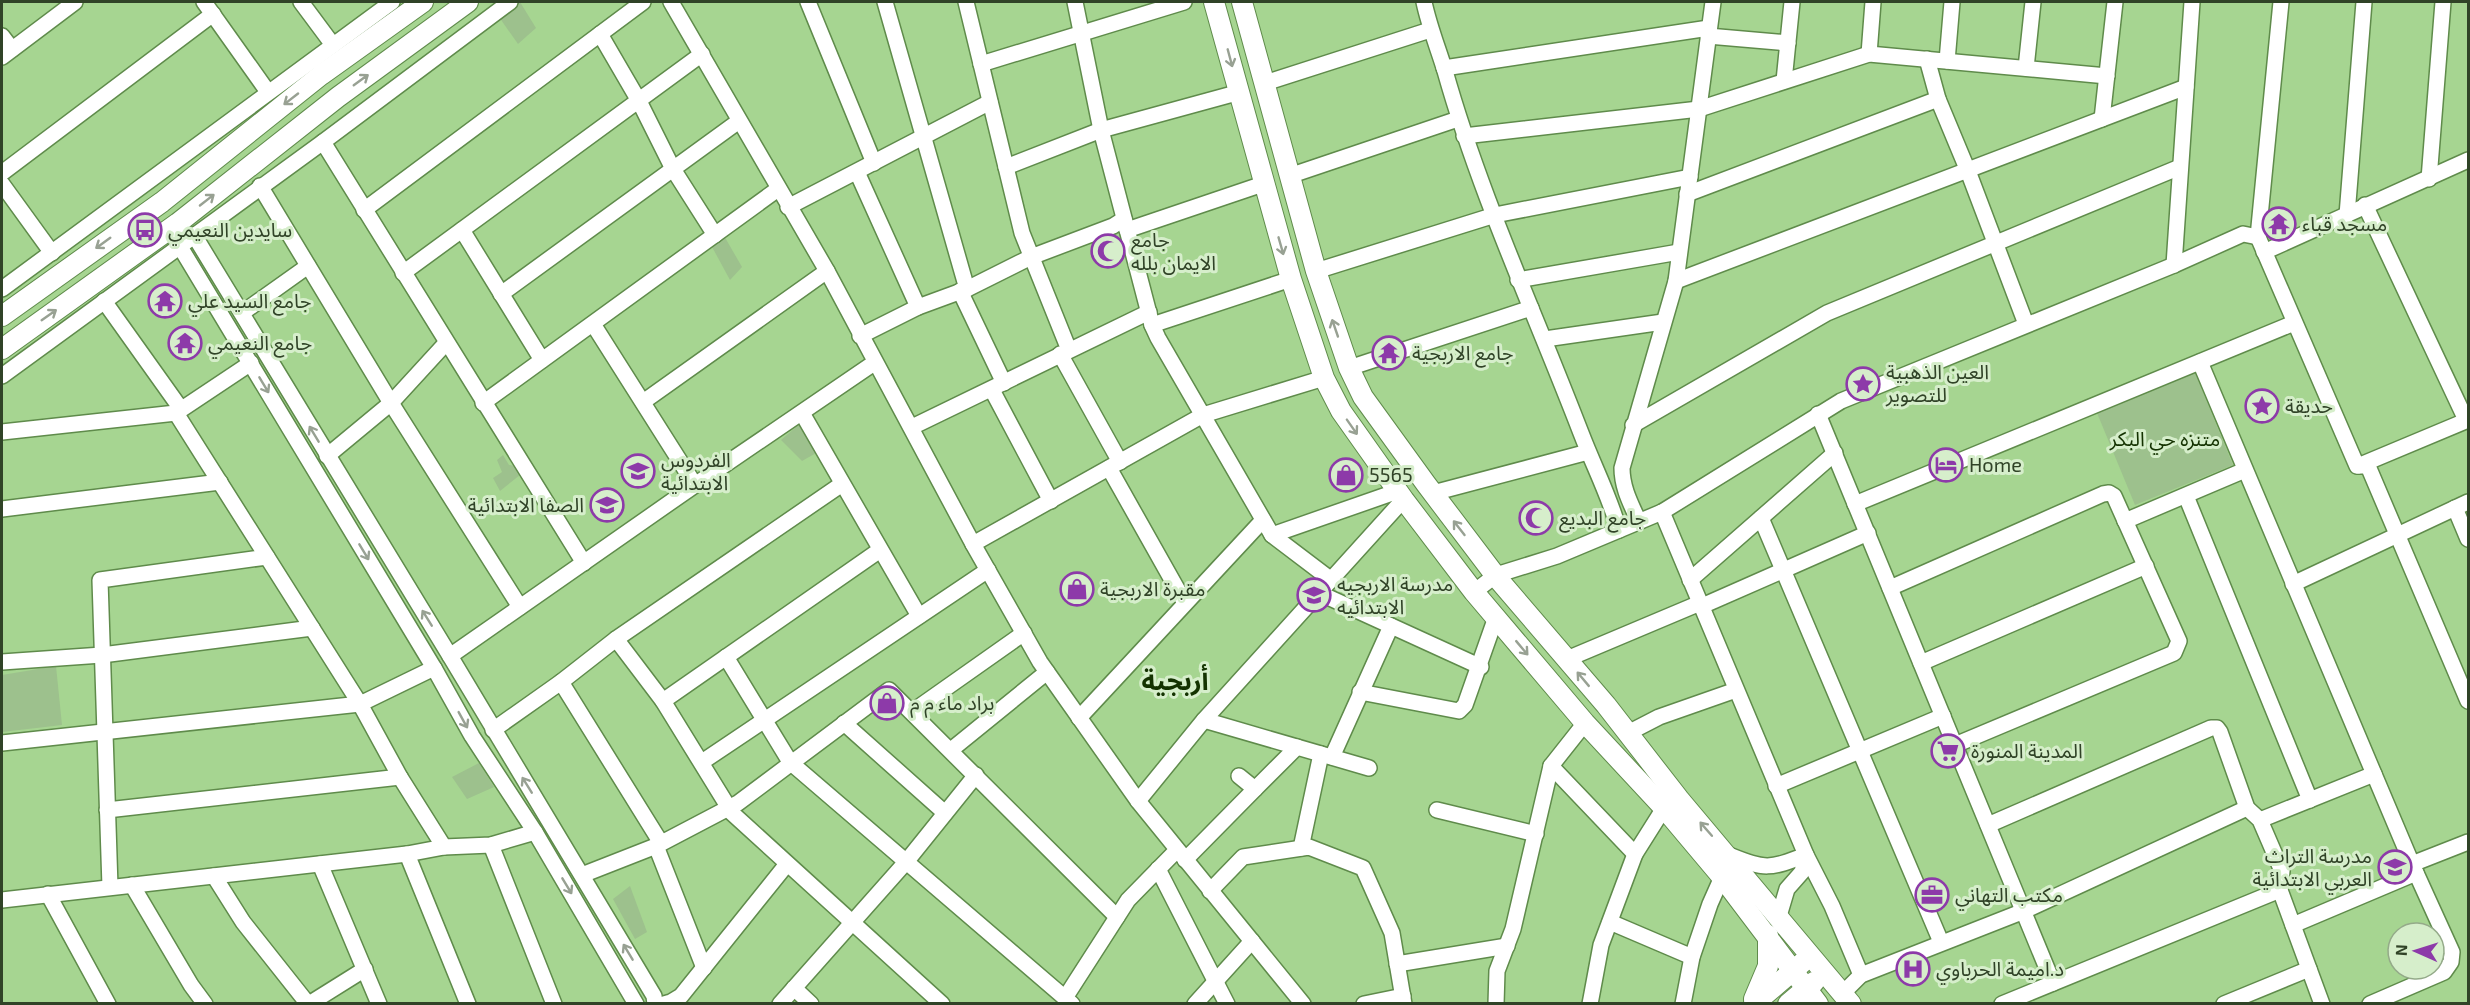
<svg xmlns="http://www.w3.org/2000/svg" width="2470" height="1005" font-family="'Exo 2','Noto Sans Arabic',sans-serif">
  <rect width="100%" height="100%" fill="#a6d591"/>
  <g fill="#9dc18d">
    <polygon points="517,2 520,2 536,28 518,44 499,17"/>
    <polygon points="723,234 742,267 730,280 711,245"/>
    <polygon points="2195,373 2233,465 2135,505 2097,413"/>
    <polygon points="801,423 818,452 802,461 781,440"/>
    <polygon points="503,455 509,465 516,466 520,475 500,491 493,478 502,472 497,460"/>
    <polygon points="56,666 62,725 2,732 2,675"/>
    <polygon points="479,763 494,787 467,799 452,777"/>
    <polygon points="630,886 647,932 635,939 613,899"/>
  </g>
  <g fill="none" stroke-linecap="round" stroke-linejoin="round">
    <g stroke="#5f8b4b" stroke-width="18">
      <g id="minor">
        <polyline points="204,2 268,92"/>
        <polyline points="301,2 333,45"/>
        <polyline points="671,2 827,271 973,544 1040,662 1138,801 1303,1004"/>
        <polyline points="808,2 874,163"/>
        <polyline points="885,2 967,289"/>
        <polyline points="966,2 1022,233 1069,350"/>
        <polyline points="1075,2 1101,130 1152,325 1158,338 1272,535 1330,579"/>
        <path d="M 1424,2 C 1429,26 1438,48 1445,71 C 1480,195 1535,313 1581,433 C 1594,467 1609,495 1619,530"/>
        <polyline points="2281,2 2258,237 2357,466 2368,466 2468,701"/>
        <polyline points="600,34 639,101 673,169 715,235"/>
        <polyline points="2,36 12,49"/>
        <polyline points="1708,36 1788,43"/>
        <polyline points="1869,54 1873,2"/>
        <polyline points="2,57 75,2"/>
        <polyline points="1927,59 1938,99 1968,171 2026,324"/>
        <polyline points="1947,61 1952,2"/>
        <polyline points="981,64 1184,2"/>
        <polyline points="1444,68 1709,28"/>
        <polyline points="2026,68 2033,2"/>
        <polyline points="1784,81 1792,2"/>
        <polyline points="1265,83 1430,30"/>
        <polyline points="2102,119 2115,2"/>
        <polyline points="1464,136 1699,109 1869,54 2107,76"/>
        <polyline points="323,142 584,563"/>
        <polyline points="1006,167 1101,130 1240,92"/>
        <polyline points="857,172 918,307"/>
        <polyline points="2,173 213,14"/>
        <polyline points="1289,176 1458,119"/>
        <polyline points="2429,179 2443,2"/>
        <polyline points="2,184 52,253"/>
        <polyline points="260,186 391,403 520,607"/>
        <polyline points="1687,194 1938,99"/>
        <polyline points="2365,205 2466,420"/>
        <polyline points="788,207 990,102"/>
        <polyline points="364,210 643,2"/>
        <polyline points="2347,215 2364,2"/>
        <polyline points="462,230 542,360"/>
        <polyline points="1127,230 1263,184"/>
        <polyline points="194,235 450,656 654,996 655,1004"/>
        <polyline points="179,245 434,668 472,736 535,832 636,1004"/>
        <polyline points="2264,252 2468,160"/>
        <polyline points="2174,265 2192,2"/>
        <polyline points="1316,271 1495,215 1690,177"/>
        <polyline points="403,273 702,54"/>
        <polyline points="1518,280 1679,252"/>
        <polyline points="1676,281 2186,87"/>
        <polyline points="2,289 392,2"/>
        <polyline points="960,291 1004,383"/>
        <polyline points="501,294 739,121"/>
        <polyline points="104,301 181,409"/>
        <polyline points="242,313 308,266"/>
        <polyline points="593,324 695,485"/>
        <polyline points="1152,325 1291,279"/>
        <polyline points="860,336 918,307 967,289 1031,257 1113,226 1124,219"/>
        <polyline points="1545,339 1663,322"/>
        <polyline points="1060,354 1120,462"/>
        <polyline points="2200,362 2412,864 2452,952 2451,962 2444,972 2370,1004"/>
        <polyline points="1349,368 1531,308"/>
        <polyline points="2,376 323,142 510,2"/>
        <polyline points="992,390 1051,501"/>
        <polyline points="643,402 827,271"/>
        <polyline points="483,403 778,189"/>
        <polyline points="176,413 360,704 400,777 444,847"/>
        <polyline points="802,413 919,616"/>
        <polyline points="1818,414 2053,983"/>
        <polyline points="1633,425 1827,313 2180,167"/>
        <polyline points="912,427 1149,312"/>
        <polyline points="2,432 176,413 251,363"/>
        <polyline points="327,456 391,403 446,343"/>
        <polyline points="2358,466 2468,420"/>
        <polyline points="1109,468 1185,603"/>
        <polyline points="1433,493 1588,452"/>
        <polyline points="2186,496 2310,800"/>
        <polyline points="1855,504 2294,323"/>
        <polyline points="2455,508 2468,539"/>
        <polyline points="2,509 220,482"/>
        <polyline points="1662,512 1806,855 1802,872 1787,889 1779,916"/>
        <polyline points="1761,518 1941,942"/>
        <polyline points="2125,521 2245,470"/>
        <path d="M 1639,522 C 1631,504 1622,488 1622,468 L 1676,281 L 1713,2"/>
        <polyline points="1272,535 1398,491"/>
        <polyline points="973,544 1203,415 1324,378"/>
        <polyline points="1690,580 1835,453"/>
        <polyline points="2293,584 2468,502"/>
        <polyline points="1890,588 2103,494 2109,493 2114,496 2179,641 2174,653 1955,745"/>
        <polyline points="1474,592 1496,575 1557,556 1662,512 1841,401 2174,265 2243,234 2258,237"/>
        <polyline points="1319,593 1481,667"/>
        <polyline points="1702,606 1868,533"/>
        <polyline points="616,639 663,701 732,813 942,1004"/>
        <polyline points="450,656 695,485 874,363"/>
        <polyline points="726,657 790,762 1072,1004"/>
        <polyline points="1567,659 1700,603"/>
        <polyline points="2,662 102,655 312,628"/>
        <polyline points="1921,663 2146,566"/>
        <polyline points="561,682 661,843"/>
        <polyline points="1360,692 1459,711 1465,705 1496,617"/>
        <polyline points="663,701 880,550"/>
        <polyline points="912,712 1024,633"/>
        <polyline points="1079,718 1263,520"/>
        <polyline points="1204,720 1369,768"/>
        <polyline points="844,723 945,813"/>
        <polyline points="493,730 561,682 616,639 842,484"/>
        <polyline points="1628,733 1659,717 1736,690"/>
        <polyline points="2,743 360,704 434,668"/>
        <polyline points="951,750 1047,672"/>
        <polyline points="1332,757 1391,626"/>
        <polyline points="702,762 988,570"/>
        <polyline points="1551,766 1635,854"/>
        <polyline points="1776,786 1943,716"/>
        <polyline points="1255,789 1297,747"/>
        <polyline points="1138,801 1204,720 1404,499"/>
        <polyline points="107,810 400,777"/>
        <polyline points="1437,810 1536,834"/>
        <polyline points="2260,820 2374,774"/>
        <polyline points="1988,825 2211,728 2217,728 2220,732 2247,808 2260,820 2282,871 2280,890 2322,1004"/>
        <polyline points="491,845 554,1004"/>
        <polyline points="656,846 704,968"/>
        <polyline points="1301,848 1321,754"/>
        <polyline points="407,854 468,1004"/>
        <path d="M 1729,855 C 1766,870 1769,869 1806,855 L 1832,906 L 1861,975"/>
        <polyline points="1185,860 1255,789 1239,776"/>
        <polyline points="320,864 379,1004"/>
        <polyline points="2412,864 2468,842"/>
        <polyline points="1158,869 1227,1004"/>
        <polyline points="582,875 656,846 738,803 889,690 1117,917"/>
        <polyline points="214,876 243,922 308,1004"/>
        <polyline points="132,885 191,985 205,1004"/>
        <polyline points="110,887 100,580 267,557"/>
        <polyline points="1210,891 1243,857 1309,847 1363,868 1392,933 1404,1004"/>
        <polyline points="48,894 108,1004"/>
        <polyline points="2,900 407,854 444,847 491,845 535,832"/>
        <polyline points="1610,922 1692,957"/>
        <polyline points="2293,925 2416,873"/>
        <polyline points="1397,964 1507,946"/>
        <polyline points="794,988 811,1004"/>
        <polyline points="1843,993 1861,975 2024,911 2247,808"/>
        <polyline points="1065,998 1128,900 1177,850"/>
        <polyline points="309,1004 365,969"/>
        <polyline points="664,1004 671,1002 681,996 787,864"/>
        <polyline points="780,1004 906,862 976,775"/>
        <polyline points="1195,1004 1252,941"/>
        <polyline points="1364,1004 1403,996"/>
        <polyline points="1496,1004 1497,971 1513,929 1551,766 1585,723"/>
        <polyline points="1590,1004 1601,945 1635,854 1664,808"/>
        <polyline points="1683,1004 1692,957 1710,904 1722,877"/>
        <polyline points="2002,1004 2280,890"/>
        <polyline points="2224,1004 2309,969"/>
      </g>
    </g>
    <g stroke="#5f8b4b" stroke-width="22">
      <g id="major">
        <polyline points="1214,2 1291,279 1324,378 1341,411 1404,500 1474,592 1585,723 1664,808 1722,877 1818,1004"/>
        <polyline points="1242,2 1316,271 1349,368 1363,397 1426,484 1498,579 1606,705 1679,799 1851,1004"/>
        <polyline points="2,316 162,202 321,75 423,2"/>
        <polyline points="2,349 178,223 338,97 468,2"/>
        <polyline points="1754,999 1768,966 1768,935"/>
        <polyline points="1754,1004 1802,963"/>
        <polyline points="1788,1004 1814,982"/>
      </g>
    </g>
    <use href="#minor" stroke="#fff" stroke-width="15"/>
    <use href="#major" stroke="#fff" stroke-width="20"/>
  </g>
  <defs><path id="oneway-shaft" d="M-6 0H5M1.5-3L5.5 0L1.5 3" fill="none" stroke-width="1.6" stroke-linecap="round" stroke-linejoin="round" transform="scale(1.5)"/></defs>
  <g stroke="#98a193">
    <use href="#oneway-shaft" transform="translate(1230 58) rotate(75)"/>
    <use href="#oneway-shaft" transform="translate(361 80) rotate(-36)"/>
    <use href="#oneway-shaft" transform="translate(291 99) rotate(142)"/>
    <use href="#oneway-shaft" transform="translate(207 200) rotate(-38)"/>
    <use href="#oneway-shaft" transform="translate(103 243) rotate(144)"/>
    <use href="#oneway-shaft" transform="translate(1281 246) rotate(74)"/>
    <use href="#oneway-shaft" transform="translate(49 315) rotate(-35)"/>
    <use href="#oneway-shaft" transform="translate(1335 328) rotate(-109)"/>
    <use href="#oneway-shaft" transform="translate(264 385) rotate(59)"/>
    <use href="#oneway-shaft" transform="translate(1352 427) rotate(55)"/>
    <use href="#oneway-shaft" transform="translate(314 434) rotate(-121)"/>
    <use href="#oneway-shaft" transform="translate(1459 528) rotate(-128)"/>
    <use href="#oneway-shaft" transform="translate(364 552) rotate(59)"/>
    <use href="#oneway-shaft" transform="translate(427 618) rotate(-122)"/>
    <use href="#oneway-shaft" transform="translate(1522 648) rotate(50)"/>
    <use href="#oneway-shaft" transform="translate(1583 679) rotate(-130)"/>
    <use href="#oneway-shaft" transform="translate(463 720) rotate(61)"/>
    <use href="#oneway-shaft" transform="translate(527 785) rotate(-122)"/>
    <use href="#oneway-shaft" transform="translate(1706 829) rotate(-131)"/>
    <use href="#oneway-shaft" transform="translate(567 886) rotate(59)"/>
    <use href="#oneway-shaft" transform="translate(628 952) rotate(-121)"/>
  </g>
  <defs>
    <g id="temple-ring" transform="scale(1.725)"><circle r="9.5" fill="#d6eecb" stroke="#8d3aa9" stroke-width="1.5"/><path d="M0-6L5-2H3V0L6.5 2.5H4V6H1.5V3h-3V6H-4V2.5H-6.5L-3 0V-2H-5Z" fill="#8d3aa9"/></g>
    <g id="bus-ring" transform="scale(1.725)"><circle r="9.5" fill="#d6eecb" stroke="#8d3aa9" stroke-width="1.5"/><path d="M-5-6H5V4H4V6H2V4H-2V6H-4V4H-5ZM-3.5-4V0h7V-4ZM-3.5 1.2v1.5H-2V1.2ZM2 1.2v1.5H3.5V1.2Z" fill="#8d3aa9"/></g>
    <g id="mosque-ring" transform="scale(1.725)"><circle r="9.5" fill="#d6eecb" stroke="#8d3aa9" stroke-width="1.5"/><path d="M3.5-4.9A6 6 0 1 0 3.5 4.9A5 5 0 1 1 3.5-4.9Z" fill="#8d3aa9"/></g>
    <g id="sight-ring" transform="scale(1.725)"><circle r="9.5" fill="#d6eecb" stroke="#8d3aa9" stroke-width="1.5"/><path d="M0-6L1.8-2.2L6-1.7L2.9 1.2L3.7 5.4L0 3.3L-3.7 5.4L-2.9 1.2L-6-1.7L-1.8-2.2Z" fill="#8d3aa9"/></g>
    <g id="hotel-ring" transform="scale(1.725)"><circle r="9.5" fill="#d6eecb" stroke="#8d3aa9" stroke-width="1.5"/><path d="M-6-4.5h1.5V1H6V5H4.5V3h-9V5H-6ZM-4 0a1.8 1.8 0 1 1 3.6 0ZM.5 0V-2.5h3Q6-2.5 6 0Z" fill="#8d3aa9"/></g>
    <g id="school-ring" transform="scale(1.725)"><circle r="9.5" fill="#d6eecb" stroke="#8d3aa9" stroke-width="1.5"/><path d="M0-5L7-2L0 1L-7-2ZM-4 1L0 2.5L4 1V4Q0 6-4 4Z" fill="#8d3aa9"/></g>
    <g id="shop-ring" transform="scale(1.725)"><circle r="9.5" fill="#d6eecb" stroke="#8d3aa9" stroke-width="1.5"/><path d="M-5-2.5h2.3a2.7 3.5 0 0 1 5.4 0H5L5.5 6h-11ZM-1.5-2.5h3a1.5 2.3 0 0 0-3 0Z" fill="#8d3aa9"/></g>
    <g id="supermarket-ring" transform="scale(1.725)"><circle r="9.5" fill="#d6eecb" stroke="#8d3aa9" stroke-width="1.5"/><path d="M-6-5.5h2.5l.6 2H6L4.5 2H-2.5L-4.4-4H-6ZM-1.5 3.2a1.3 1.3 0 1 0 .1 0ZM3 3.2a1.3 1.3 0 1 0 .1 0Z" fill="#8d3aa9"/></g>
    <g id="office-ring" transform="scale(1.725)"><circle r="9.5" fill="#d6eecb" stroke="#8d3aa9" stroke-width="1.5"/><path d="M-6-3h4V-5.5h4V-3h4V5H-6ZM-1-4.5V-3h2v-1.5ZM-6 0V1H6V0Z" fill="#8d3aa9"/></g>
    <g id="hospital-ring" transform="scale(1.725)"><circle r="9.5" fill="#d6eecb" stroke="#8d3aa9" stroke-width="1.5"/><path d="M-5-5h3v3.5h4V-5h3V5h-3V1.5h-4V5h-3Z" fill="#8d3aa9"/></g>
  </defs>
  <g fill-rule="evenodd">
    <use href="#temple-ring" x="2279" y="224"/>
    <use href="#bus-ring" x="145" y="230"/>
    <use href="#mosque-ring" x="1108" y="251"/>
    <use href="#temple-ring" x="165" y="301"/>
    <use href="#temple-ring" x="185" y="343"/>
    <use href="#temple-ring" x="1389" y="353"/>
    <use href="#sight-ring" x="1863" y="384"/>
    <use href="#sight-ring" x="2262" y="406"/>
    <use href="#hotel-ring" x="1946" y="465"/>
    <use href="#school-ring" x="638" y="471"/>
    <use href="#shop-ring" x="1346" y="475"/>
    <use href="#school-ring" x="607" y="505"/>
    <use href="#mosque-ring" x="1536" y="518"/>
    <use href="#shop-ring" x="1077" y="589"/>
    <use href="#school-ring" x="1314" y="595"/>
    <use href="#shop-ring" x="887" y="703"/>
    <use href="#supermarket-ring" x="1948" y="751"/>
    <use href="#school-ring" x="2395" y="867"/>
    <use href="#office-ring" x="1932" y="895"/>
    <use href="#hospital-ring" x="1913" y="969"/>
  </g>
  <g text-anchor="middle" stroke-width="6" stroke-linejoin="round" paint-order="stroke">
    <g font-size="20" fill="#304327" stroke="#d6eecb" text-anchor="start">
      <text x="2302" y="231">مسجد قباء</text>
      <text x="168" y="237">سايدين النعيمي</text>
      <text x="1131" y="247">جامع<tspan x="1131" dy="23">الايمان بلله</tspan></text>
      <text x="188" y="308">جامع السيد علي</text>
      <text x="208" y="350">جامع النعيمي</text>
      <text x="1412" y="360">جامع الاربجية</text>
      <text x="1886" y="379">العين الذهبية<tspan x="1886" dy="23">للتصوير</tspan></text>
      <text x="2285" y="413">حديقة</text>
      <text x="661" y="467">الفردوس<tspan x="661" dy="23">الابتدائية</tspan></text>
      <text x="1969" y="472">Home</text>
      <text x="1369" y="482">5565</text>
      <text x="584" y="512" text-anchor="end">الصفا الابتدائية</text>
      <text x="1559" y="525">جامع البديع</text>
      <text x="1337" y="591">مدرسة الاربجيه<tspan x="1337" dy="23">الابتدائيه</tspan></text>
      <text x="1100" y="596">مقبرة الاربجية</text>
      <text x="910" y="710">براد ماء م م</text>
      <text x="1971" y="758">المدينة المنورة</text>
      <text x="2372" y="863" text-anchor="end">مدرسة التراث<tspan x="2372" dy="23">العربي الابتدائية</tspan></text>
      <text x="1955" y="902">مكتب التهاني</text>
      <text x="1936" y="976">د.اميمة الحرباوي</text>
    </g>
    <g font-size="20" fill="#143201" stroke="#d6eecb">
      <text x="2165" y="446">متنزه حي البكر</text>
    </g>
    <g font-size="26" font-weight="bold" fill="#143301" stroke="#d6eecb">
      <text x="1175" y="690">أربجية</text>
    </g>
  </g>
  <rect width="2470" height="1005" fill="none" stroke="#304327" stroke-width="6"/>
  <g transform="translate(2416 951) rotate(273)"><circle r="28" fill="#d6eecb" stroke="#94aa89" stroke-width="1.5"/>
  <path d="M0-4.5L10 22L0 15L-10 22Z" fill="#8d3aa9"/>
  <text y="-9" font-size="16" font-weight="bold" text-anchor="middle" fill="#304327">N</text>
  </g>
</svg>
